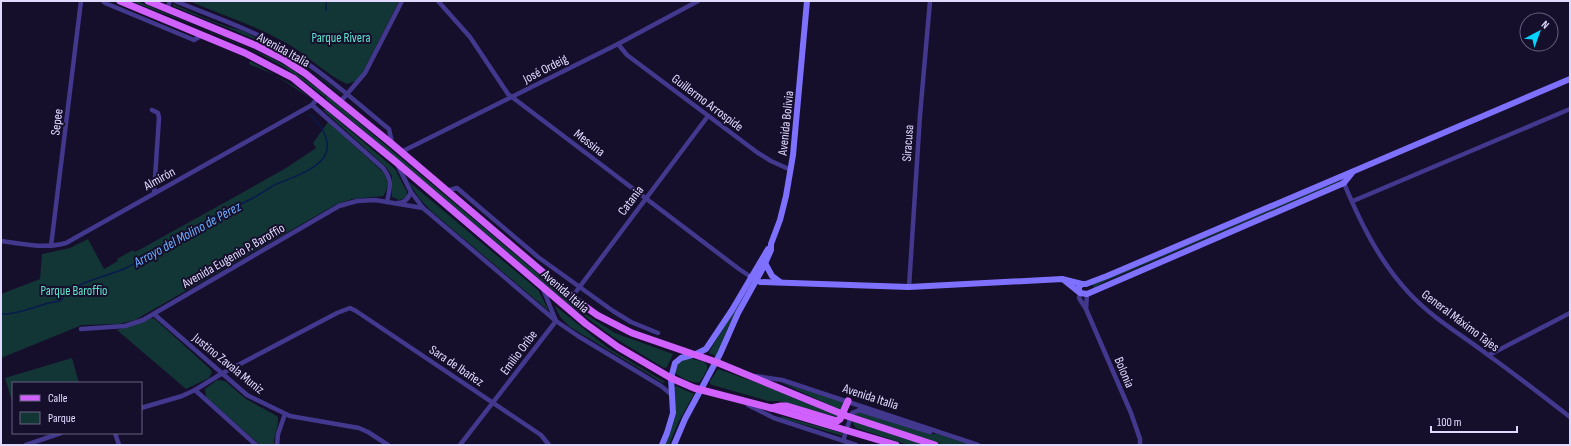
<svg xmlns="http://www.w3.org/2000/svg" width="1571" height="446" font-family="'Sofia Sans Condensed',sans-serif">
  <rect width="100%" height="100%" fill="#160f2c"/>
  <g fill="#123536">
    <path d="M 131,1 L 137,1 L 269,57 L 291,69 L 325,94 L 325,97 C 310,86 296,74 280,65 C 236,39 179,20 131,1 Z"/>
    <path d="M 189,1 L 399,1 L 361,76 L 356,81 L 347,84 C 327,75 308,56 288,44 C 257,26 222,15 189,1 Z"/>
    <path d="M 173,4 C 190,11 206,19 223,25 C 232,29 241,29 249,34 C 281,52 313,70 341,94 L 340,94 C 327,84 315,73 301,64 C 262,39 216,24 173,6 Z"/>
    <polygon points="250,61 296,87 310,98 275,75 249,64"/>
    <polygon points="326,95 587,315 615,333 673,354 667,367 664,368 613,337 572,307 325,98"/>
    <polygon points="325,109 395,169 407,192 406,198 399,200 392,197 392,176 386,167 323,110"/>
    <path d="M 328,122 L 383,172 C 388,178 389,190 383,196 L 352,199 L 335,205 L 135,320 L 119,324 L 82,325 L 1,358 L 1,294 L 40,279 L 42,254 L 70,248 L 88,239 L 104,269 L 118,261 L 117,259 L 133,250 L 134,252 L 139,250 L 240,194 L 286,168 L 316,148 L 313,143 Z"/>
    <polygon points="408,181 538,290 549,311 431,211 419,198"/>
    <polygon points="1338,181 1339,182 1106,281 1094,288 1092,284 1107,279"/>
    <polygon points="749,285 728,327 717,355 716,356 709,353 709,352"/>
    <polygon points="554,305 608,348 665,382 663,383 570,327 561,318"/>
    <polygon points="151,318 155,319 209,368 212,372 209,378 186,389 117,330"/>
    <polygon points="72,358 79,383 13,383 13,404 5,378"/>
    <path d="M 689,358 L 704,362 L 707,365 L 707,370 L 700,382 C 693,384 680,378 675,372 C 676,363 681,360 689,358 Z"/>
    <polygon points="718,369 766,386 837,415 837,417 779,401 768,401 712,385 710,384 710,381"/>
    <path d="M 217,380 L 225,381 L 246,399 L 277,416 C 281,423 273,435 274,445 L 260,445 L 206,397 L 205,389 Z"/>
    <polygon points="782,383 843,402 844,404 840,410"/>
    <polygon points="676,386 694,394 678,423 669,445 664,445 675,411 674,387"/>
    <polygon points="856,411 929,434 937,434 973,445 945,445 854,415 854,413"/>
    <polygon points="781,416 842,433 843,436 781,418"/>
    <polygon points="853,421 925,445 908,445 856,428 852,422"/>
  </g>
  <g fill="none" stroke-linecap="round" stroke-linejoin="round">
    <g stroke="#081b4c" stroke-width="1.5">
      <polyline points="326,10 326,1"/>
      <path d="M 1,314 C 21,315 40,303 60,301 C 74,281 104,278 126,268 C 143,260 164,246 181,236 C 186,233 191,229 196,226 C 215,217 234,208 253,198 C 262,194 270,186 279,183 C 292,178 321,168 326,153 C 331,139 320,125 311,115"/>
    </g>
    <g stroke="#42388d" stroke-width="4.5">
      <polyline points="103,1 105,3 194,40 202,35"/>
      <path d="M 175,1 C 212,16 252,30 287,50 C 324,73 356,102 389,129 L 392,143"/>
      <polyline points="438,1 470,37 508,94 739,269 751,277"/>
      <polyline points="167,9 170,1"/>
      <polyline points="618,44 627,55 758,153 771,161 791,170"/>
      <polyline points="341,101 365,73 402,1"/>
      <path d="M 312,105 L 383,168 C 393,181 390,187 387,202"/>
      <polyline points="152,110 158,113 159,118 154,193"/>
      <polyline points="401,152 618,44 698,1"/>
      <polyline points="398,166 411,192 423,208 556,321 578,336 661,386 672,395"/>
      <path d="M 1341,176 C 1358,218 1378,260 1409,293 C 1432,318 1462,335 1488,355 C 1516,375 1543,396 1570,417"/>
      <polyline points="446,191 457,188 538,257 613,311 631,322 658,333"/>
      <polyline points="1353,201 1570,109"/>
      <path d="M 397,203 C 405,203 408,199 411,192"/>
      <path d="M 1,241 C 22,244 45,249 66,243 L 312,105 L 318,98"/>
      <polyline points="51,246 81,1"/>
      <polyline points="909,287 920,115 930,1"/>
      <polyline points="1080,293 1079,298 1086,309 1131,413 1140,439 1140,445"/>
      <polyline points="572,297 708,116"/>
      <polyline points="1086,309 1087,294"/>
      <polyline points="154,314 247,395 290,416 359,428 368,432 388,445"/>
      <polyline points="81,329 125,326 143,320 339,206 357,201 375,200 423,208"/>
      <polyline points="1489,355 1570,313"/>
      <polyline points="755,376 782,380 978,445"/>
      <polyline points="195,390 256,445"/>
      <polyline points="748,405 774,418 856,445"/>
      <polyline points="141,408 182,396 195,390 221,374 337,313 350,308 356,311 541,435 549,445"/>
      <polyline points="115,433 119,445"/>
      <polyline points="843,441 852,413 859,410 930,432"/>
      <polyline points="26,445 61,433"/>
      <polyline points="277,445 278,434 285,414"/>
      <polyline points="460,445 556,321 543,289"/>
    </g>
    <g stroke="#7f71ff" stroke-width="6">
      <polyline points="765,263 772,276 780,282"/>
      <polyline points="751,277 760,282 909,287 1062,279 1082,284"/>
      <polyline points="1065,281 1080,293 1087,294 1344,183 1352,173"/>
      <polyline points="1079,291 1079,287 1082,284 1086,284 1107,276 1570,79"/>
      <polyline points="662,445 667,433 673,413 671,378 675,363 681,358 696,354 706,349 732,310 768,249"/>
      <polyline points="674,445 685,419 720,354 738,313 763,268 771,250 771,244 780,220 786,196 793,155 807,1"/>
    </g>
    <g stroke="#d061ff" stroke-width="7">
      <polyline points="120,1 245,53 293,78 396,162 586,324 618,347 671,378 694,388 771,408 896,445"/>
      <polyline points="148,1 257,46 283,59 306,74 392,144 572,297 597,315 632,333 716,362 847,416 935,445"/>
      <polyline points="771,408 781,406 787,406 837,421 840,419 848,401"/>
    </g>
  </g>
  <g text-anchor="middle" stroke-width="4" stroke-linejoin="round" paint-order="stroke">
    <g font-size="13" fill="#5ee7cf" stroke="#160f2c">
      <text x="341" y="42">Parque Rivera</text>
      <text x="74" y="295">Parque Baroffio</text>
    </g>
    <g font-size="13" fill="#e1daff" stroke="#160f2c">
      <text transform="translate(284 49) rotate(29)" y="5">Avenida Italia</text>
      <text transform="translate(545 68) rotate(-27)" y="5">José Ordeig</text>
      <text transform="translate(708 102) rotate(37)" y="5">Guillermo Arrospide</text>
      <text transform="translate(56 122) rotate(-83)" y="5">Sepee</text>
      <text transform="translate(785 123) rotate(-84)" y="5">Avenida Bolivia</text>
      <text transform="translate(590 142) rotate(38)" y="5">Messina</text>
      <text transform="translate(907 143) rotate(-86)" y="5">Siracusa</text>
      <text transform="translate(159 178) rotate(-29)" y="5">Almirón</text>
      <text transform="translate(630 200) rotate(-53)" y="5">Catania</text>
      <text transform="translate(233 255) rotate(-30)" y="5">Avenida Eugenio P. Baroffio</text>
      <text transform="translate(566 291) rotate(41)" y="5">Avenida Italia</text>
      <text transform="translate(1461 320) rotate(37)" y="5">General Máximo Tajes</text>
      <text transform="translate(518 352) rotate(-53)" y="5">Emilio Oribe</text>
      <text transform="translate(229 363) rotate(39)" y="5">Justino Zavala Muniz</text>
      <text transform="translate(457 365) rotate(34)" y="5">Sara de Ibañez</text>
      <text transform="translate(1125 372) rotate(67)" y="5">Bolonia</text>
      <text transform="translate(871 396) rotate(18)" y="5">Avenida Italia</text>
    </g>
    <g font-size="14" font-style="italic" fill="#68aeff" stroke="#160f2c">
      <text transform="translate(187 234) rotate(-29)" y="5">Arroyo del Molino de Pérez</text>
    </g>
  </g>
  <rect width="1571" height="446" fill="none" stroke="#e1daff" stroke-width="4"/>
  <rect x="12" y="382" width="130" height="52" fill="#160f2c" stroke="#676080"/>
  <rect x="20" y="395" width="20" height="6" fill="#d061ff" stroke="#676080"/>
  <text x="48" y="402" font-size="12" fill="#e1daff">Calle</text>
  <rect x="20" y="412" width="20" height="12" fill="#123536" stroke="#676080"/>
  <text x="48" y="422" font-size="12" fill="#e1daff">Parque</text>
  <g transform="translate(1539 32) rotate(41)"><circle r="19" fill="#160f2c" stroke="#676080"/>
  <path d="M0-3L7 15L0 10L-7 15Z" fill="#06d3ff"/>
  <text y="-6" font-size="11" font-weight="bold" text-anchor="middle" fill="#e1daff">N</text>
  </g>
  <path d="M1431 426v6h86v-6" fill="none" stroke="#e1daff" stroke-width="2"/>
  <text x="1437" y="426" font-size="12" fill="#e1daff" stroke="#160f2c" stroke-width="3" paint-order="stroke">100 m</text>
</svg>
